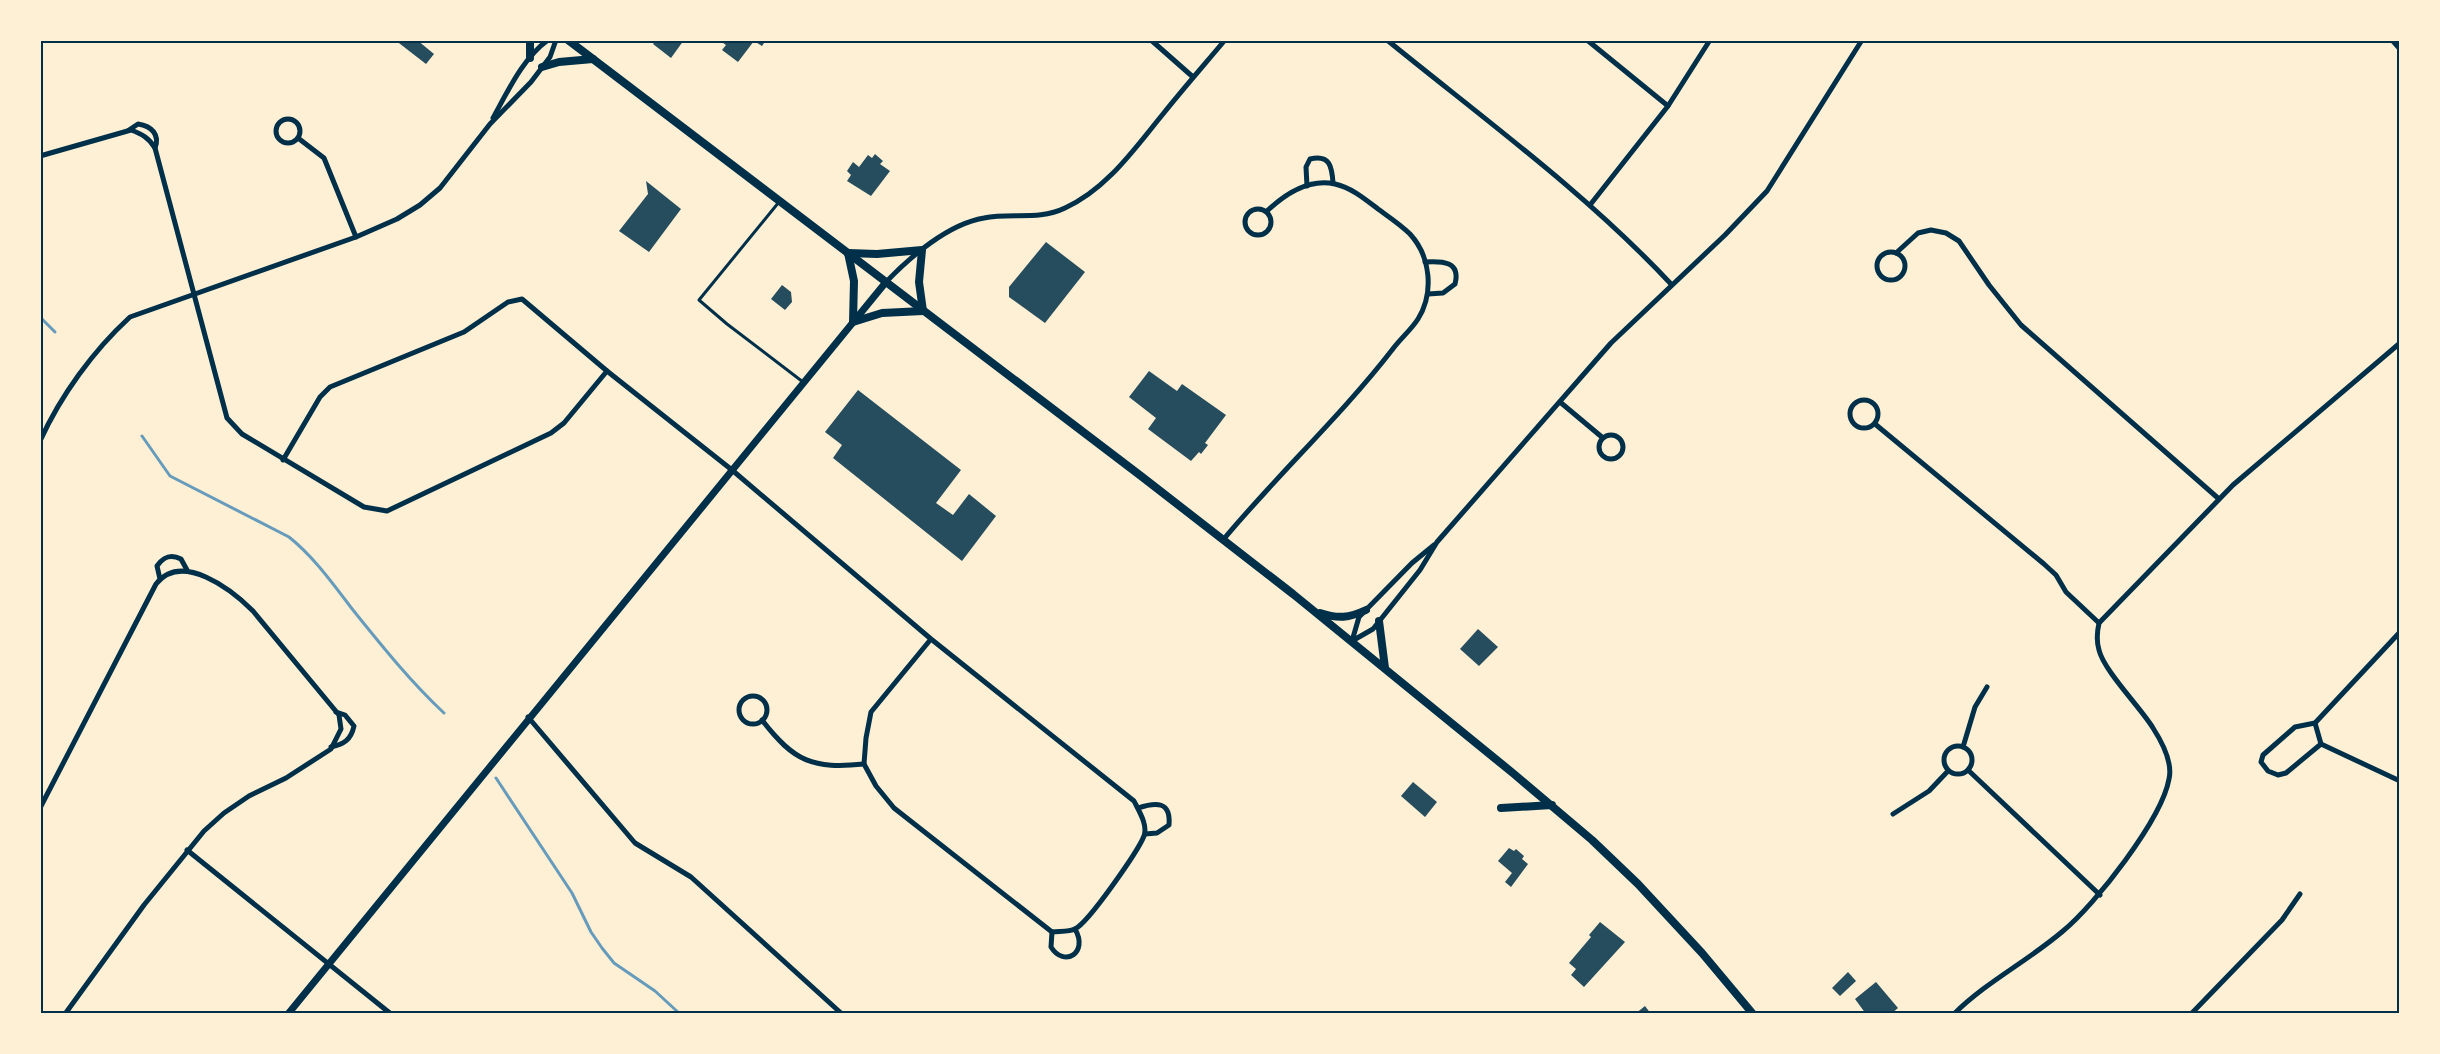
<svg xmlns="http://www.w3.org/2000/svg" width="2440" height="1054" font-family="'Nunito Sans',sans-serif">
  <rect width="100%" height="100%" fill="#fdf0d5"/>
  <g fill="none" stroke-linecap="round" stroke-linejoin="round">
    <g stroke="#669bbc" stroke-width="3">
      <polyline points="40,317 55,332"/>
      <path d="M 142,436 L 170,476 L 289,537 C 314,557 333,584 353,610 C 382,646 410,681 444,713"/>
      <polyline points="496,778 572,893 591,932 602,948 614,963 655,991 680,1014"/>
    </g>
  </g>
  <g fill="#264d5e">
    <polygon points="395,40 417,40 434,54 426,64"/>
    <polygon points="656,40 684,40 671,58 653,44"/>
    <polygon points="719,40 766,40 762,46 754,41 738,62 722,50 726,45"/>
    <polygon points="875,154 883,161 880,164 890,171 871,196 847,181 851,175 847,171 853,162 859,167 868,155 872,158"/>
    <polygon points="646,181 681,209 649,252 619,231 648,194"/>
    <polygon points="1046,242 1085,272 1045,323 1009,297 1009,287"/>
    <polygon points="782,285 791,292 792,302 785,310 771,299"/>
    <polygon points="1149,371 1177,391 1182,384 1226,415 1205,443 1208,445 1201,454 1199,452 1191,461 1148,429 1156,418 1129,397"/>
    <polygon points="858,390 961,470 936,503 953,515 969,494 996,516 962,561 833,458 842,445 825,432"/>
    <polygon points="1478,629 1498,647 1479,666 1460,649"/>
    <polygon points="1413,782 1437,802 1425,817 1401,796"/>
    <polygon points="1509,848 1514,851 1516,849 1524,856 1522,859 1528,864 1511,887 1505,882 1512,873 1498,861"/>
    <polygon points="1600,922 1625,942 1584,987 1571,975 1576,969 1569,963 1591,937 1589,935"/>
    <polygon points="1848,972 1856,981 1840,996 1832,988"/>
    <polygon points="1876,982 1898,1008 1891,1014 1866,1014 1855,999"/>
    <polygon points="1645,1006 1651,1014 1635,1014"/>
  </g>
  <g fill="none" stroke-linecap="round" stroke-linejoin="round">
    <polyline stroke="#003049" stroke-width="3" points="779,202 699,300 727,324 803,382"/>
    <g stroke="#003049" stroke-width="5">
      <polyline points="1151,40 1193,77"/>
      <path d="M 1387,40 C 1484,119 1586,193 1671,284"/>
      <polyline points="1587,40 1668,106"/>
      <polyline points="2392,40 2400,49"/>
      <path d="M 493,118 C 508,91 523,58 548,40"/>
      <circle cx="288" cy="131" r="12"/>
      <path d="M 129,130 L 138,124 C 152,126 160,135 155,148"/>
      <polyline points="298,138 324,158 356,237"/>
      <path d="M 40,156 L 131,130 C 142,134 149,138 155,148 L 227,418 L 242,434 L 364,507 L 387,511 L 551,433 L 564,423 L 607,371"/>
      <path d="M 1307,186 L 1306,167 L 1310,159 C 1330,154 1332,167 1333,183"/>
      <polyline points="1590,205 1668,106 1710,40"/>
      <circle cx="1258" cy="222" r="13"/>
      <circle cx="1891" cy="266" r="14"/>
      <polyline points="1896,253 1918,233 1931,230 1946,233 1959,241 1989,285 2021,325 2219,499"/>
      <path d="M 1425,262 C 1442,261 1461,261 1455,284 L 1443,293 L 1428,294"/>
      <path d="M 886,282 C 910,257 948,224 984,218 C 1011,212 1038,221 1065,208 C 1107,189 1135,148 1163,114 C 1183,89 1204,65 1225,40"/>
      <circle cx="1864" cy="414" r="14"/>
      <polyline points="1560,402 1603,438"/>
      <polyline points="1875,424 2044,564 2056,575 2066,592 2099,623"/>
      <circle cx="1611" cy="447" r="12"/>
      <path d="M 40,441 C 61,395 93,351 130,317 L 356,237 L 397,219 L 420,205 L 440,188 L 490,124 L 531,82 L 550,57 L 556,40"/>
      <path d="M 283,460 L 320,397 L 330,387 L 464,332 L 508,302 L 522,299 L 607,371 L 732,470 L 931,639 L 1134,801 C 1139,811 1148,825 1144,836 C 1138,851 1089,922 1075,929 C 1069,932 1059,931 1052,932 L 894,808 L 876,786 L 864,764 L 866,738 L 871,712 L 931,639"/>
      <path d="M 1223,540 C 1277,475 1340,417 1392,350 C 1400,339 1411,330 1418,319 C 1434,293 1431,257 1410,234 C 1401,225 1389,217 1378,209 C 1365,199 1352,188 1335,184 C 1309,178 1285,194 1267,211"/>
      <path d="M 160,579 L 157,566 C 164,556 171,554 181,559 L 187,570"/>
      <polyline points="1352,641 1373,629 1420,570 1437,542 1611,343 1725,235 1767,191 1862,40"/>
      <polyline points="1352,641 1359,617 1412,563 1434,545"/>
      <circle cx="753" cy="710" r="14"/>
      <polyline points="528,717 635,843 691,877 842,1014"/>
      <path d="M 762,720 C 794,762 813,769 864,764"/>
      <polyline points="2315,723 2321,744 2400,781"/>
      <polyline points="2321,744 2286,773 2278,775 2268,771 2261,762 2263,755 2295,727 2315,723 2400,632"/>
      <circle cx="1958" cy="760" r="14"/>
      <path d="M 331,747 C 344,744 351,740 354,726 L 345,715 L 336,712"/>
      <polyline points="1963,747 1975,707 1987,687"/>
      <polyline points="1968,770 2100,895"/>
      <path d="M 40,808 L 156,584 C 182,551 232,590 253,611 L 339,715 L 341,729 L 331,749 L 286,778 L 249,796 L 224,813 L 204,831 L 144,905 L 65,1014"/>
      <path d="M 1138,808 C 1156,802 1171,801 1169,825 L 1157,833 L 1145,834"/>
      <polyline points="1893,814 1929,791 1948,771"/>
      <polyline points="187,850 391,1014"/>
      <path d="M 1052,932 L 1051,947 C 1064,968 1089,953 1075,929"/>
      <path d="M 1954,1014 C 1986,982 2028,961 2063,931 C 2095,905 2162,819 2169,779 C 2173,762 2162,742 2153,728 C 2141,708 2104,671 2099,650 C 2096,640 2097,632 2099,623 L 2233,485 L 2400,343"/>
      <polyline points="2191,1014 2282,920 2300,894"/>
    </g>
    <polyline stroke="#003049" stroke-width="7" points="288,1014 886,282"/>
    <g stroke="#003049" stroke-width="8">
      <polyline points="530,40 530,58"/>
      <polyline points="568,40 1141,476 1293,594 1514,774 1592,840 1638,884 1702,953 1753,1014"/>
      <polyline points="542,67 559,62 593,59"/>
      <polyline points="848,253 854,281 853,322 882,313 923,311"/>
      <polyline points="848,253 877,254 922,250 919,282 923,311"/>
      <path d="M 1320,613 C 1338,619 1349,618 1366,610"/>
      <polyline points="1379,621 1385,668"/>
      <polyline points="1501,808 1552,805"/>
    </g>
  </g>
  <rect width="2440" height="1054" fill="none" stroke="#fdf0d5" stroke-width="84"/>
  <rect x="42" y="42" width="2356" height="970" fill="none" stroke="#003049" stroke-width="2"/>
</svg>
